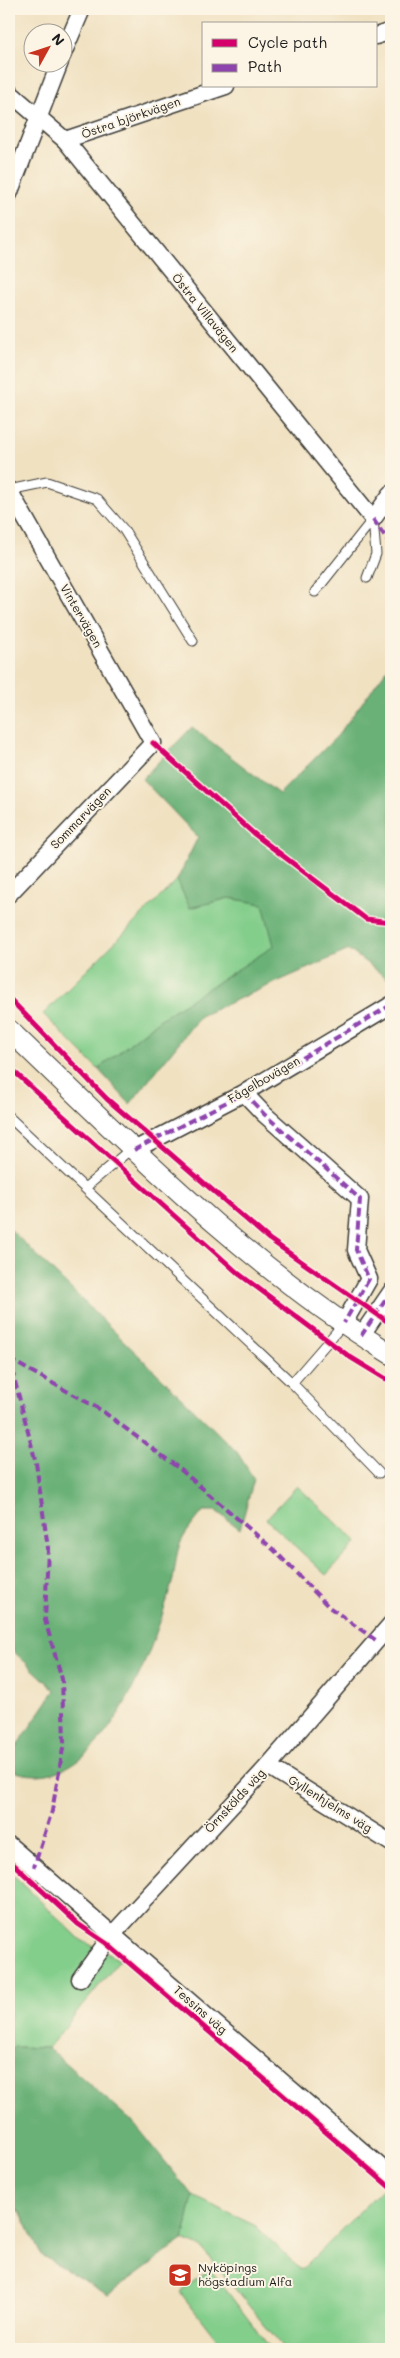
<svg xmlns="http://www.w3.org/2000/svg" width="400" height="2358" font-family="Mali,sans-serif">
  <rect width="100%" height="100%" fill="#fcf5e5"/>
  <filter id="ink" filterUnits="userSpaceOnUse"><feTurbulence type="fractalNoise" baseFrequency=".02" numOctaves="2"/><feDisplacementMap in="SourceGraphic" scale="10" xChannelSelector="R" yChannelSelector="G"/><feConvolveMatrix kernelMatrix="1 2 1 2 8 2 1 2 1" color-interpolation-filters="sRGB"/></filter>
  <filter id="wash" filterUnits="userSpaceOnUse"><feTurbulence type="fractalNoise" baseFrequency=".0096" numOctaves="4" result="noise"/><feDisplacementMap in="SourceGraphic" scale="20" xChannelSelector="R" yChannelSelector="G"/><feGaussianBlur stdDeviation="1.12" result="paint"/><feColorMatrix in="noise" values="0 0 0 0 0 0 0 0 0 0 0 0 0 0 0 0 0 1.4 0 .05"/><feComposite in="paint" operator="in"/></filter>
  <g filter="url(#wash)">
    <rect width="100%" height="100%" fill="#f0e1c1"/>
    <g fill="#83ce8b" stroke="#507554">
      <polygon points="177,880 190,908 229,898 264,904 275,946 162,1018 98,1069 43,1014"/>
      <polygon points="297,1486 357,1542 326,1575 266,1519"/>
      <polygon points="9,1871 81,1940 120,1960 48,2048 15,2047 9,2050"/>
      <polygon points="382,2189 391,2197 391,2349 284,2349 201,2247 183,2240 193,2196 256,2226 301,2270"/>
      <polygon points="210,2269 271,2349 224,2349 180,2292"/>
    </g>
    <g fill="#6ab177" stroke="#43664a">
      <polygon points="391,664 391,981 349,950 200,1016 130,1104 98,1069 162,1018 274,946 263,904 229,898 190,908 177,880 198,837 142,779 192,727 279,794 338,735"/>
      <path d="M 9,1228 L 237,1452 L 254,1479 L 240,1529 L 216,1511 L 203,1511 C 196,1521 186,1531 181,1542 C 175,1554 176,1570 172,1583 C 154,1646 103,1802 13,1771 L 11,1755 L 55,1690 L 9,1647 Z"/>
      <polygon points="14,2047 48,2048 135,2124 193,2196 183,2240 108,2295 41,2255 21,2213 9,2204 9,2050"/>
    </g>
  </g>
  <g filter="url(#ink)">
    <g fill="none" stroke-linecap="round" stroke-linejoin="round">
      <g stroke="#3c3a35" stroke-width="11">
        <g id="service">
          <polyline points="9,490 47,482 97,499 124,530 193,641"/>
          <polyline points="367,578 376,554 373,519"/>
          <polyline points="315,592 373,519"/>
          <polyline points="9,1117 292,1383 379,1473"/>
          <polyline points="86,1187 132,1148"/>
          <polyline points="292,1383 344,1323"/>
        </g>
      </g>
      <g stroke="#3c3a35" stroke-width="19">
        <g id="minor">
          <polyline points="376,36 391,31"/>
          <polyline points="62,56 82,9"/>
          <polyline points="9,92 65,140 373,519 391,494"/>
          <polyline points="65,140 226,86"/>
          <polyline points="9,194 60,62"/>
          <polyline points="9,490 153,743 9,894"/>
          <polyline points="244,1093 264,1114 360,1199 356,1250 369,1279 344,1323"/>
          <polyline points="134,1150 244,1093 391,1005"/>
          <polyline points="361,1336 391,1292"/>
          <polyline points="268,1766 391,1843"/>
          <polyline points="9,1845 391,2176"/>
          <polyline points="80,1979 112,1935 268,1766 391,1624"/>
        </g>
      </g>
      <g stroke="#3c3a35" stroke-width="22">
        <path id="tertiary" d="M 9,1030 C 129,1145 248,1267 391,1354"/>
      </g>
      <use href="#service" stroke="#fff" stroke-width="9"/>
      <use href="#minor" stroke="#fff" stroke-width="16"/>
      <use href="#tertiary" stroke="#fff" stroke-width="20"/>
      <g stroke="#8e44ad" stroke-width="4" stroke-dasharray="8 4" stroke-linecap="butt">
        <polyline points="373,519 391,545"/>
        <polyline points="244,1093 264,1114 360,1199 356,1250 369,1279 344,1323"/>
        <polyline points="134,1150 244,1093 391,1005"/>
        <polyline points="361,1336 391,1292"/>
        <polyline points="9,1358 36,1463 48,1548 45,1620 62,1679 64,1743 52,1811 34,1867"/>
        <polyline points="9,1359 101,1410 181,1470 274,1550 329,1607 377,1641"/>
      </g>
      <g stroke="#fcf5e5" stroke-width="8">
        <g id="cycleway">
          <polyline points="153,743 253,833 366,919 391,922"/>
          <polyline points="9,998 107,1099 269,1239 391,1324"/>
          <polyline points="9,1067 239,1274 350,1357 391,1382"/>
          <polyline points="9,1860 78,1924 106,1943 391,2188"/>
        </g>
      </g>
      <use href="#cycleway" stroke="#d6006c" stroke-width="5"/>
    </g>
  </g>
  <defs>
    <g id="school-square" transform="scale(1.25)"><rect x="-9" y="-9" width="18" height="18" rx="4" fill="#c8321e" stroke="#fcf5e5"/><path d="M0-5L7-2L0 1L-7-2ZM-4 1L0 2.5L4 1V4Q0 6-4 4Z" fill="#fff"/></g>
  </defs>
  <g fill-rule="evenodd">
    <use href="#school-square" x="180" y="2275"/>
  </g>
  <g text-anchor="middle" stroke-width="4" stroke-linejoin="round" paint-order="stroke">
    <g font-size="12" fill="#1c1c1c" stroke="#fcf5e5">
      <text transform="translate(131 118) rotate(-19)" y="4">Östra björkvägen</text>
      <text transform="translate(205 313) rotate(51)" y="4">Östra Villavägen</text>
      <text transform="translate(81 616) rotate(60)" y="4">Vintervägen</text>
      <text transform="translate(81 818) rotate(-46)" y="4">Sommarvägen</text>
      <text transform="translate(264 1080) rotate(-30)" y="4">Fågelbovägen</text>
      <text transform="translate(235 1801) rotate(-47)" y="4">Örnskölds väg</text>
      <text transform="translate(330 1804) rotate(32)" y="4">Gyllenhjelms väg</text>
      <text transform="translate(200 2010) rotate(41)" y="4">Tessins väg</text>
    </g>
    <g font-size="12" fill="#1c1c1c" stroke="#fcf5e5" text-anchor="start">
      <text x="198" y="2272">Nyköpings<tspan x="198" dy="14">högstadium Alfa</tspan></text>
    </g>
  </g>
  <rect width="400" height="2358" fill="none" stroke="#fcf5e5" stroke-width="30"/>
  <rect x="202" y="22" width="175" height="65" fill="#fcf5e5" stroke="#a29e95"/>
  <rect x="212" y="39" width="25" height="8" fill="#d6006c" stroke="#a29e95"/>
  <text x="248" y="48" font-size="15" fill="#1c1c1c">Cycle path</text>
  <rect x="212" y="64" width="25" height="8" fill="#8e44ad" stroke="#a29e95"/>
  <text x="248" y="72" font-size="15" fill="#1c1c1c">Path</text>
  <g transform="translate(48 48) rotate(50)"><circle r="24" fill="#fcf5e5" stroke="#a29e95"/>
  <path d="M0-4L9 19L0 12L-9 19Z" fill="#c8321e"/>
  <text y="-8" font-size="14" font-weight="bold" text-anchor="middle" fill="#1c1c1c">N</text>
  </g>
</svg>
